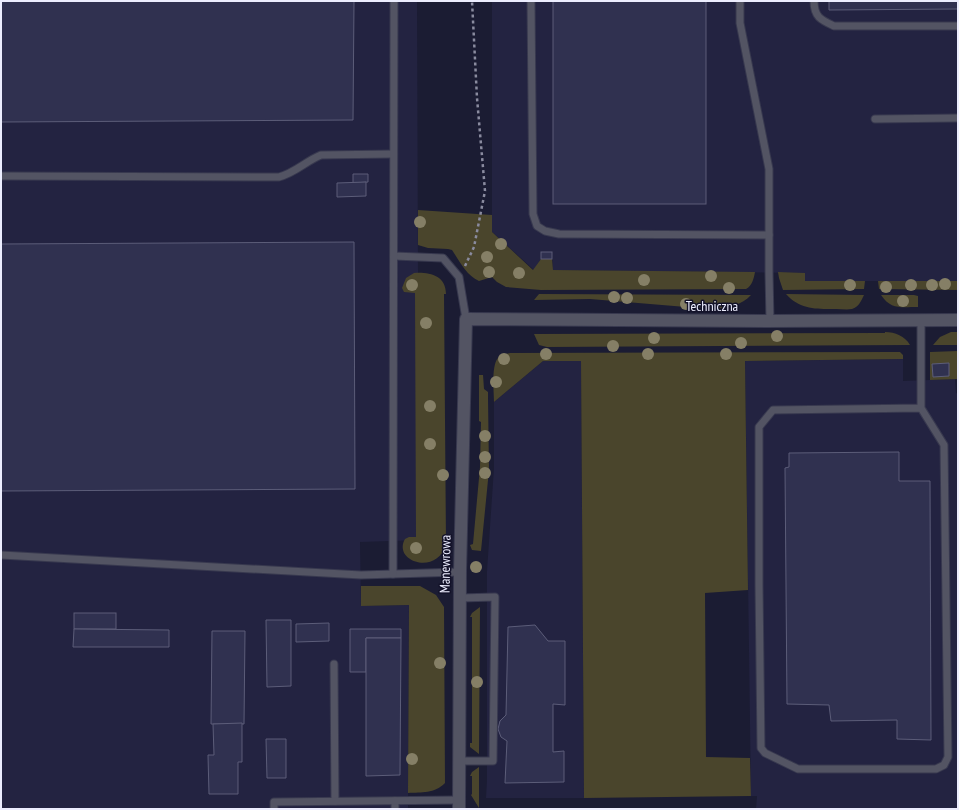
<svg xmlns="http://www.w3.org/2000/svg" width="959" height="810" font-family="'PT Sans Narrow',sans-serif">
  <rect width="100%" height="100%" fill="#1b1c33"/>
  <g fill="#232341">
    <polygon points="1,1 417,1 419,540 360,542 361,606 409,605 408,809 1,809"/>
    <polygon points="492,1 958,1 958,281 805,281 804,273 553,270 552,252 542,252 541,259 534,270 492,232"/>
    <polygon points="903,359 903,381 955,379 956,393 958,394 958,809 756,809 757,796 751,796 745,361"/>
    <polygon points="543,361 581,361 584,798 486,798 487,780 487,571 494,468 494,402"/>
  </g>
  <g fill="#4a452c">
    <path d="M 418,210 L 492,215 L 492,232 L 533,270 L 541,259 L 552,259 L 553,270 L 755,272 C 754,278 752,286 746,289 L 541,290 L 506,287 L 497,282 L 492,277 L 479,281 C 466,275 460,262 452,250 L 448,249 L 428,248 L 418,245 Z"/>
    <polygon points="778,272 805,273 805,281 865,281 864,289 783,290 779,278"/>
    <path d="M 414,273 C 429,272 446,275 446,294 L 444,294 L 446,544 C 438,576 392,562 405,539 L 409,537 L 416,537 L 415,293 L 404,292 L 402,288 L 406,278 Z"/>
    <polygon points="878,281 958,281 958,290 879,289"/>
    <path d="M 539,294 L 540,294 L 751,295 C 742,305 728,308 715,309 L 714,308 L 686,307 L 590,299 L 534,300 Z"/>
    <path d="M 786,294 L 864,295 C 861,301 859,307 852,309 C 847,310 841,309 836,309 C 817,309 800,310 786,294 Z"/>
    <path d="M 881,295 L 914,295 L 918,296 L 918,307 C 901,307 891,310 881,295 Z"/>
    <path d="M 885,332 C 895,332 905,336 910,345 L 547,347 L 539,345 L 534,334 L 885,333 Z"/>
    <polygon points="951,332 958,332 958,345 933,345 940,337"/>
    <polygon points="958,351 958,379 930,380 930,352"/>
    <path d="M 900,352 L 903,355 L 903,359 L 745,361 L 748,590 L 705,593 L 706,757 L 750,758 L 751,796 L 584,798 L 581,361 L 543,361 L 494,402 C 494,392 491,366 498,358 C 501,355 505,354 510,353 Z"/>
    <polygon points="479,375 483,375 484,389 488,392 488,398 489,470 481,551 472,550 470,545 473,544 480,467 481,422 479,421"/>
    <path d="M 361,586 L 420,586 L 436,595 L 444,607 L 445,783 C 434,794 422,792 408,793 L 409,605 L 361,606 Z"/>
    <polygon points="480,607 479,754 470,747 470,743 472,743 472,617 470,617 472,613"/>
    <polygon points="479,767 479,808 471,795 472,794 472,776 470,776 472,772"/>
  </g>
  <g fill="#303150" stroke="#5c5d79">
    <polygon points="1,1 354,1 353,120 1,122"/>
    <rect x="553" y="1" width="153" height="203"/>
    <polygon points="829,1 958,1 958,9 829,10"/>
    <polygon points="353,174 368,174 368,182 353,183"/>
    <polygon points="366,182 366,196 337,197 337,183"/>
    <polygon points="354,242 355,489 1,491 1,244"/>
    <rect x="541" y="252" width="11" height="7"/>
    <polygon points="949,363 949,376 933,377 932,364"/>
    <polygon points="899,452 899,481 930,481 931,740 897,739 897,720 831,721 829,705 787,704 785,468 789,467 789,453"/>
    <rect x="74" y="613" width="42" height="16"/>
    <polygon points="266,620 291,620 291,686 267,687"/>
    <polygon points="329,623 329,641 296,642 296,624"/>
    <polygon points="535,625 548,641 565,641 565,705 553,704 553,752 564,751 564,782 505,783 507,741 501,737 498,729 500,721 506,715 508,627"/>
    <polygon points="74,629 169,630 169,647 73,647"/>
    <polygon points="350,629 401,629 401,638 366,638 366,672 350,672"/>
    <polygon points="212,631 245,631 244,724 211,724"/>
    <polygon points="366,638 401,638 400,775 366,776"/>
    <polygon points="242,723 242,762 238,762 238,794 209,794 208,755 214,755 213,724"/>
    <polygon points="266,739 286,739 286,778 267,778"/>
  </g>
  <g fill="none" stroke-linecap="round" stroke-linejoin="round">
    <g stroke="#38394f" stroke-width="9">
      <g id="lane">
        <polyline points="531,1 533,214 537,226 545,231 559,234 769,235"/>
        <polyline points="740,1 740,23 769,169 769,272 770,321"/>
        <path d="M 814,1 C 814,17 821,20 834,26 L 958,26"/>
        <polyline points="875,119 958,118"/>
        <path d="M 1,176 L 279,177 C 295,173 306,161 321,155 L 393,154"/>
        <polyline points="394,256 443,258 459,277 466,319"/>
        <polyline points="921,408 773,410 759,427 759,585 761,748 765,753 798,769 936,769 944,765 948,757 944,445 921,408 921,320"/>
        <polyline points="1,555 361,575 460,572"/>
        <polyline points="393,574 394,1"/>
        <polyline points="334,664 335,801"/>
        <polyline points="459,761 493,761 495,597 460,598"/>
        <polyline points="395,801 395,809"/>
        <polyline points="274,809 274,802 459,800"/>
      </g>
    </g>
    <g stroke="#38394f" stroke-width="14">
      <polyline id="street" points="459,809 460,572 466,319 770,321 958,320"/>
    </g>
    <polyline stroke="#8a8b9f" stroke-width="2.5" stroke-dasharray="3 3" stroke-linecap="butt" points="465,266 474,247 485,191 477,98 472,1"/>
    <use href="#lane" stroke="#535463" stroke-width="7"/>
    <use href="#street" stroke="#535463" stroke-width="12"/>
  </g>
  <g fill="#857f66">
    <circle cx="420" cy="222" r="6"/>
    <circle cx="501" cy="244" r="6"/>
    <circle cx="487" cy="257" r="6"/>
    <circle cx="489" cy="272" r="6"/>
    <circle cx="519" cy="273" r="6"/>
    <circle cx="711" cy="276" r="6"/>
    <circle cx="644" cy="280" r="6"/>
    <circle cx="945" cy="284" r="6"/>
    <circle cx="412" cy="285" r="6"/>
    <circle cx="850" cy="285" r="6"/>
    <circle cx="911" cy="285" r="6"/>
    <circle cx="932" cy="285" r="6"/>
    <circle cx="886" cy="287" r="6"/>
    <circle cx="729" cy="288" r="6"/>
    <circle cx="614" cy="297" r="6"/>
    <circle cx="627" cy="298" r="6"/>
    <circle cx="903" cy="301" r="6"/>
    <circle cx="686" cy="304" r="6"/>
    <circle cx="426" cy="323" r="6"/>
    <circle cx="777" cy="336" r="6"/>
    <circle cx="654" cy="338" r="6"/>
    <circle cx="741" cy="343" r="6"/>
    <circle cx="613" cy="346" r="6"/>
    <circle cx="546" cy="354" r="6"/>
    <circle cx="648" cy="354" r="6"/>
    <circle cx="726" cy="354" r="6"/>
    <circle cx="504" cy="359" r="6"/>
    <circle cx="496" cy="382" r="6"/>
    <circle cx="430" cy="406" r="6"/>
    <circle cx="485" cy="436" r="6"/>
    <circle cx="430" cy="444" r="6"/>
    <circle cx="485" cy="457" r="6"/>
    <circle cx="485" cy="473" r="6"/>
    <circle cx="443" cy="475" r="6"/>
    <circle cx="416" cy="548" r="6"/>
    <circle cx="476" cy="567" r="6"/>
    <circle cx="440" cy="663" r="6"/>
    <circle cx="477" cy="682" r="6"/>
    <circle cx="412" cy="759" r="6"/>
  </g>
  <g text-anchor="middle" stroke-width="3" stroke-linejoin="round" paint-order="stroke">
    <g font-size="14" fill="#ecedfe" stroke="#131229">
      <text x="712" y="311">Techniczna</text>
      <text transform="translate(445 564) rotate(-89)" y="5">Manewrowa</text>
    </g>
  </g>
  <rect width="959" height="810" fill="none" stroke="#ecedfe" stroke-width="4"/>
</svg>
